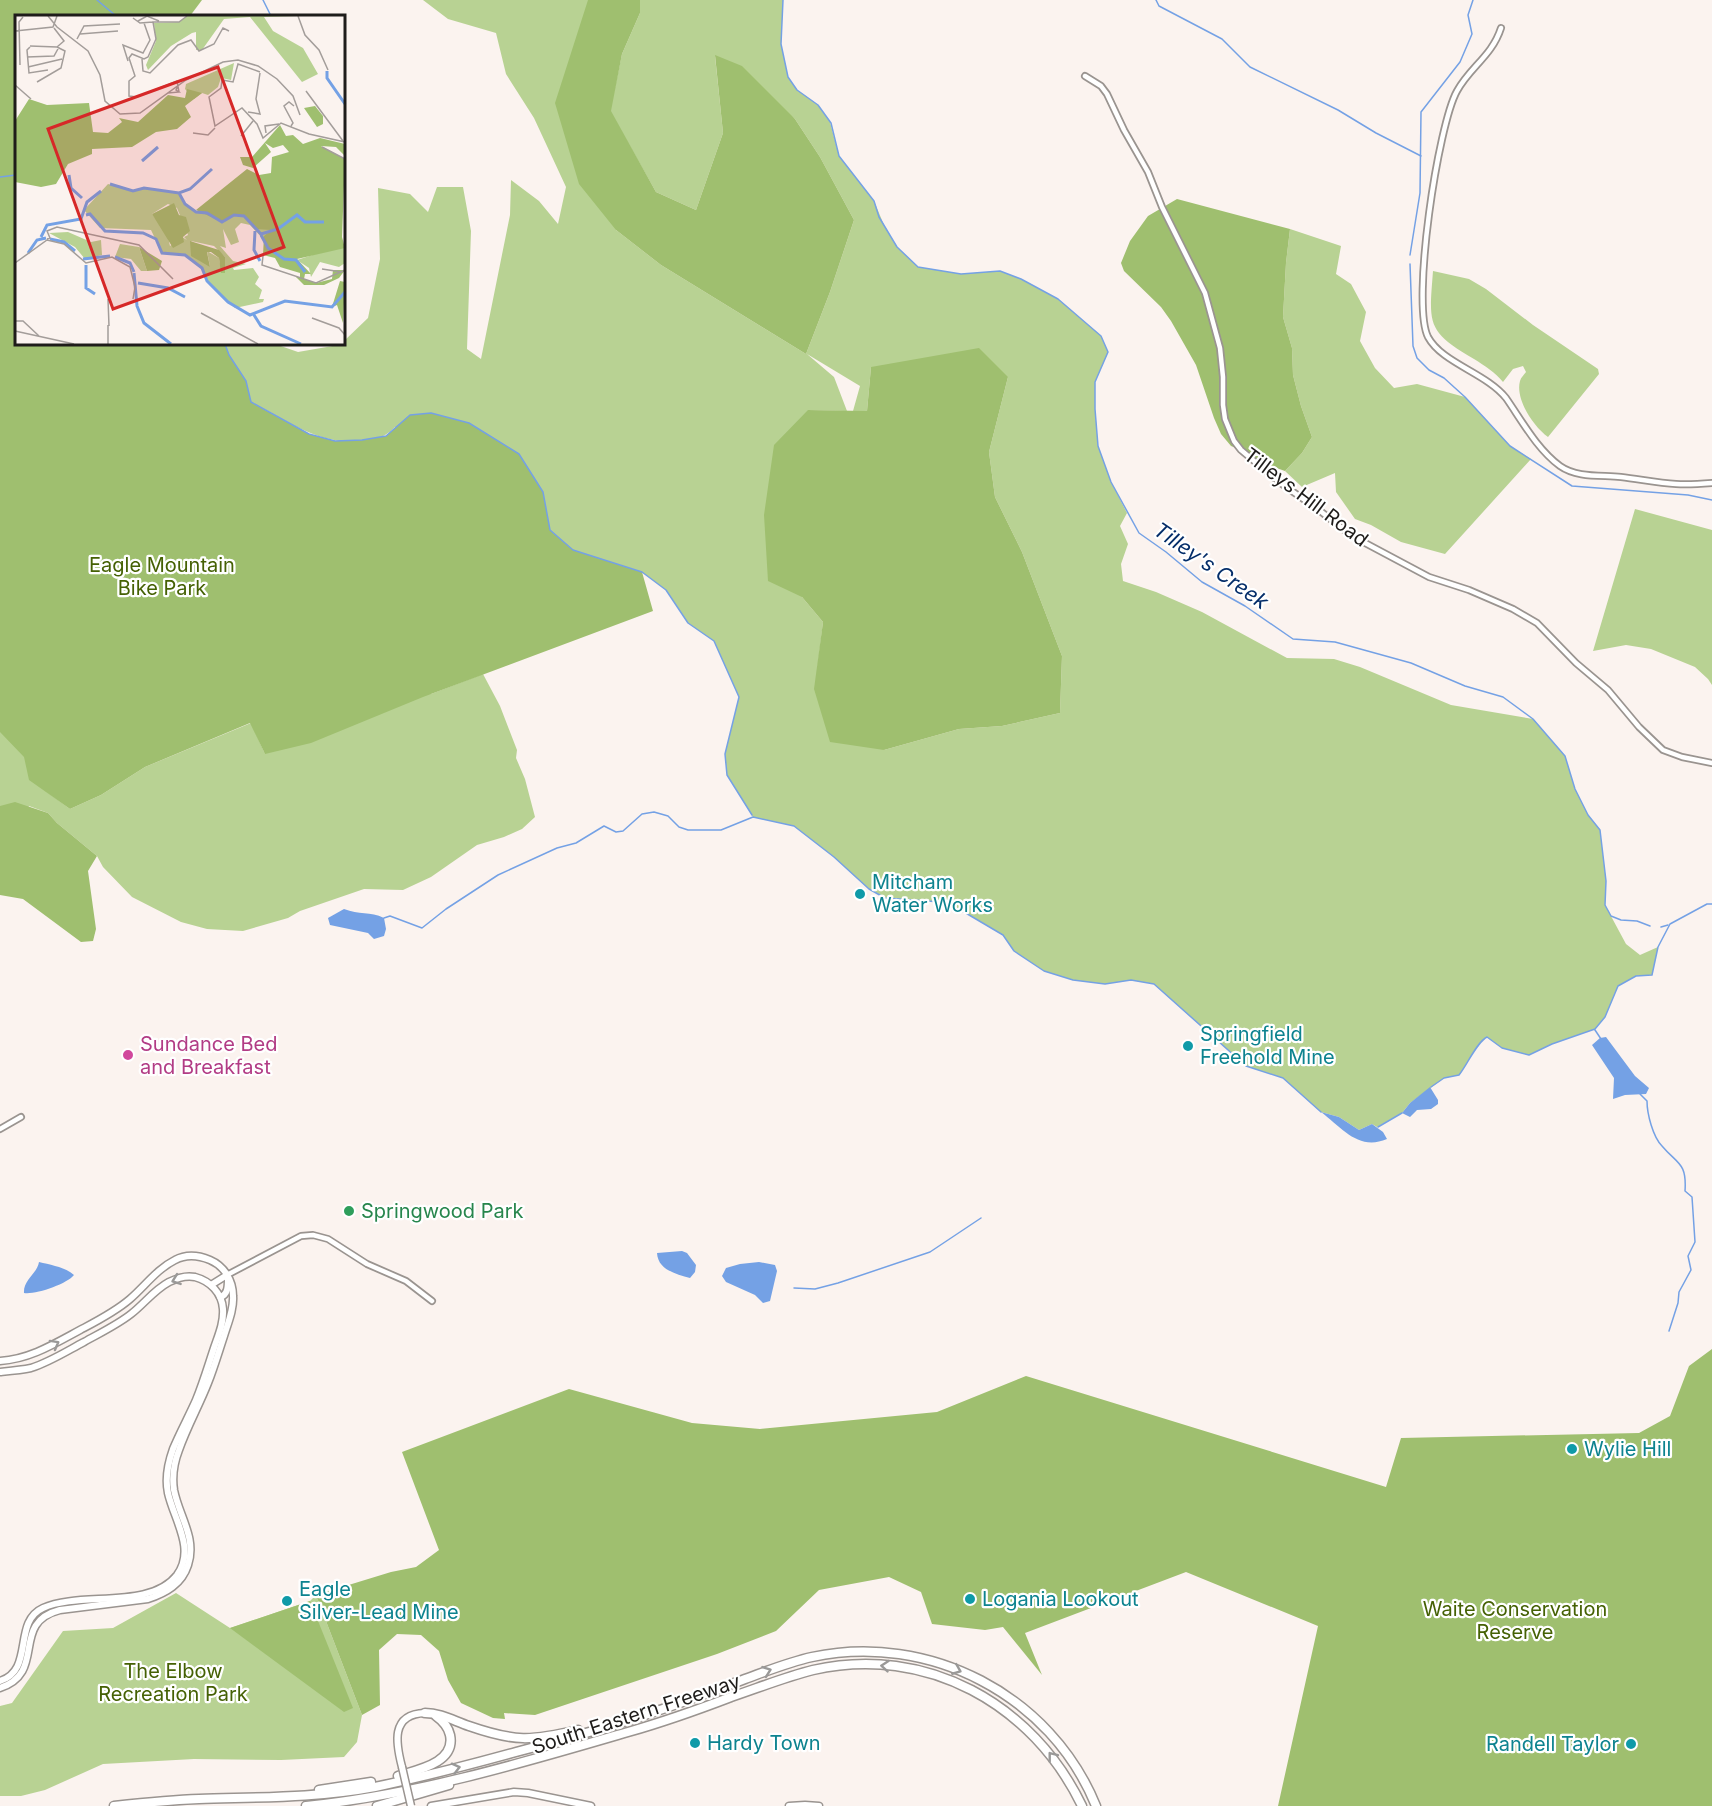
<svg xmlns="http://www.w3.org/2000/svg" width="1712" height="1806" font-family="Inter,sans-serif">
  <rect width="100%" height="100%" fill="#fbf3ef"/>
  <g fill="#b8d293" fill-rule="evenodd">
    <path d="M 423,0 L 589,0 L 616,230 L 661,265 L 806,354 L 830,292 L 854,220 L 820,157 L 795,119 L 715,56 L 723,133 L 696,210 L 656,192 L 610,111 L 622,54 L 640,13 L 640,0 L 783,0 L 781,44 L 788,77 L 797,90 L 818,105 L 830,122 L 839,156 L 874,201 L 884,225 L 897,247 L 918,267 L 961,274 L 1000,271 L 1021,279 L 1058,299 L 1101,336 L 1108,352 L 1095,382 L 1095,409 L 1098,446 L 1111,482 L 1127,513 L 1120,526 L 1128,544 L 1121,564 L 1123,581 L 1156,592 L 1202,612 L 1287,658 L 1334,659 L 1360,667 L 1451,705 L 1533,719 L 1565,756 L 1575,789 L 1588,815 L 1600,830 L 1606,881 L 1605,905 L 1626,944 L 1640,955 L 1658,947 L 1652,975 L 1636,976 L 1618,986 L 1605,1017 L 1595,1029 L 1552,1044 L 1529,1055 L 1502,1048 L 1487,1037 C 1477,1042 1467,1065 1459,1075 L 1444,1078 L 1410,1103 L 1402,1113 L 1377,1127 L 1372,1124 L 1359,1130 L 1339,1117 L 1321,1112 L 1283,1078 L 1246,1066 L 1154,984 L 1131,980 L 1105,984 L 1073,980 L 1044,971 L 1014,951 L 1003,935 L 964,912 L 941,902 L 885,898 L 869,889 L 834,857 L 794,826 L 753,817 L 727,775 L 725,754 L 739,697 L 714,641 L 688,623 L 666,590 L 642,572 L 573,550 L 550,530 L 543,492 L 395,427 C 385,437 381,437 367,440 C 321,448 289,421 251,402 L 246,381 L 229,355 L 225,344 L 275,344 L 298,352 L 344,344 L 344,341 L 368,318 L 380,259 L 378,188 L 410,194 L 428,212 L 437,187 L 463,187 L 471,231 L 467,349 L 481,359 L 510,215 L 511,180 L 539,201 L 558,224 L 566,187 L 534,118 L 506,74 L 496,33 L 448,19 ZM 807,354 L 860,386 L 853,411 L 867,411 L 871,367 L 1008,377 L 989,452 L 995,497 L 1022,552 L 1062,656 L 1060,713 L 1002,726 L 959,729 L 884,750 L 815,689 L 823,622 L 802,597 L 808,410 L 847,411 L 834,377 Z"/>
    <polygon points="1290,229 1341,246 1336,274 1351,284 1366,312 1360,341 1375,368 1394,388 1417,384 1465,397 1510,446 1531,459 1445,554 1401,542 1371,525 1355,519 1336,492 1335,473 1302,487 1285,471 1302,453 1312,437 1301,406 1293,375 1292,348 1283,317 1286,263"/>
    <path d="M 1433,271 L 1469,279 L 1486,289 L 1533,325 L 1598,369 L 1599,374 L 1548,437 C 1533,426 1515,399 1520,381 C 1521,377 1524,375 1526,372 L 1523,366 L 1513,369 L 1503,382 C 1495,372 1485,366 1474,359 C 1426,331 1429,324 1433,271 Z"/>
    <path d="M 0,373 L 431,694 L 483,674 L 500,706 L 517,750 L 516,758 L 525,779 L 535,817 L 522,829 L 504,837 L 477,845 L 431,877 L 403,890 L 364,889 L 300,911 L 288,918 L 243,931 L 207,929 L 181,922 L 132,897 L 103,867 L 97,856 L 57,823 L 48,813 L 29,806 L 0,860 ZM 256,715 L 265,754 L 251,723 L 145,767 L 101,795 L 70,809 L 47,792 Z"/>
    <polygon points="1635,509 1712,530 1712,685 1708,679 1695,667 1651,649 1626,645 1593,651"/>
    <polygon points="176,1593 230,1628 310,1601 316,1595 362,1715 357,1742 344,1757 281,1760 194,1759 103,1764 45,1790 21,1796 0,1796 0,1706 12,1703 63,1631 113,1628"/>
  </g>
  <g fill="#9fbf6f">
    <polygon points="0,0 202,0 190,16 16,16 16,344 225,344 229,355 246,381 251,402 309,434 335,441 362,440 386,436 410,415 431,413 469,423 519,454 543,492 550,530 573,550 642,572 653,611 423,697 311,743 265,754 250,723 145,767 101,795 70,809 29,780 24,757 0,732"/>
    <polygon points="588,0 640,0 640,13 622,54 611,111 656,192 696,210 723,133 715,55 742,66 795,119 820,157 854,220 830,292 806,354 661,265 616,230 579,184 555,103"/>
    <polygon points="1177,199 1290,229 1286,263 1283,317 1292,348 1293,375 1301,406 1312,437 1302,453 1285,471 1254,460 1241,450 1231,446 1221,434 1214,418 1196,365 1171,321 1161,307 1124,271 1121,263 1130,241 1148,216"/>
    <polygon points="979,348 1008,377 989,452 995,497 1022,552 1062,656 1060,713 1002,726 959,729 884,750 830,742 814,689 823,622 802,597 768,581 764,515 774,445 808,410 867,411 871,367"/>
    <polygon points="15,802 48,813 57,823 97,856 88,871 96,929 93,941 81,942 23,899 0,895 0,806"/>
    <polygon points="1712,1349 1712,1806 1278,1806 1318,1626 1186,1572 1025,1633 1042,1675 1003,1627 985,1630 932,1624 921,1592 889,1577 819,1590 776,1631 717,1654 535,1715 504,1713 505,1719 493,1718 461,1703 448,1680 439,1651 421,1635 397,1634 379,1650 380,1705 362,1715 316,1595 391,1572 416,1567 439,1550 402,1452 569,1389 692,1423 760,1429 937,1412 1026,1376 1386,1487 1401,1438 1639,1433 1670,1416 1689,1366"/>
    <polygon points="310,1601 353,1708 344,1712 230,1628"/>
  </g>
  <g fill="#74a1e5">
    <path d="M 344,909 C 359,915 370,911 384,918 L 386,929 L 384,936 L 374,939 L 368,933 L 330,925 L 328,918 Z"/>
    <polygon points="1606,1037 1635,1076 1649,1088 1646,1094 1625,1095 1613,1099 1614,1078 1592,1045 1600,1038"/>
    <polygon points="1430,1087 1438,1100 1438,1104 1431,1109 1417,1110 1410,1117 1402,1113 1410,1103"/>
    <path d="M 1321,1112 L 1339,1117 L 1359,1130 L 1372,1124 L 1383,1132 L 1387,1139 C 1359,1151 1343,1129 1321,1112 Z"/>
    <path d="M 682,1251 L 687,1253 L 696,1265 L 695,1272 L 690,1278 C 676,1274 658,1270 657,1253 Z"/>
    <path d="M 39,1262 C 51,1265 65,1267 74,1275 C 67,1284 35,1295 24,1293 C 23,1280 37,1274 39,1262 Z"/>
    <polygon points="759,1262 775,1265 777,1271 770,1301 763,1303 755,1295 726,1282 722,1276 726,1268 740,1264"/>
  </g>
  <g fill="none" stroke-linecap="round" stroke-linejoin="round">
    <g stroke="#74a1e5" stroke-width="1.5">
      <polyline points="97,0 116,16"/>
      <polyline points="263,0 271,16"/>
      <polyline points="783,0 781,44 788,77 797,90 818,105 831,123 839,156 874,201 879,217 897,247 918,267 961,274 1000,271 1021,279 1058,299 1101,336 1108,352 1095,382 1095,409 1098,446 1111,482 1139,533 1166,552 1202,582 1245,606 1293,639 1335,642 1411,663 1465,686 1503,697 1533,719 1565,756 1575,789 1588,815 1600,830 1606,881 1605,905 1611,916 1621,920 1637,921 1650,926"/>
      <polyline points="1156,0 1159,6 1222,39 1250,67 1338,110 1376,133 1421,156"/>
      <polyline points="0,177 16,175"/>
      <polyline points="1410,255 1420,193 1421,112 1460,62 1472,34 1468,15 1473,0"/>
      <polyline points="1410,264 1413,346 1417,358 1429,370 1444,378 1465,397 1510,446 1572,486 1688,495 1712,500"/>
      <polyline points="225,344 229,355 246,381 251,402 309,434 335,441 362,440 386,436 410,415 431,413 469,423 519,454 543,492 550,530 573,550 642,572 666,590 688,623 714,641 739,697 725,754 727,775 752,815"/>
      <polyline points="384,918 390,916 422,928 446,909 498,875 557,848 576,843 604,826 616,832 623,831 642,814 654,812 668,816 679,827 688,830 721,830 753,817 794,826 834,857 869,889 885,898 941,902 964,912 1003,935 1014,951 1044,971 1073,980 1105,984 1131,980 1154,984 1246,1066 1283,1078 1321,1112"/>
      <polyline points="1661,927 1668,925"/>
      <polyline points="1595,1030 1601,1039"/>
      <path d="M 1431,1087 L 1444,1078 L 1459,1075 C 1467,1065 1477,1042 1487,1037 L 1502,1048 L 1529,1055 L 1552,1044 L 1595,1029 L 1605,1017 L 1618,986 L 1636,976 L 1652,975 L 1658,947 L 1670,924 L 1707,904 L 1712,904"/>
      <path d="M 1640,1094 L 1647,1101 C 1647,1114 1653,1137 1662,1146 C 1677,1164 1687,1162 1685,1191 L 1692,1197 L 1695,1242 L 1688,1256 L 1691,1270 L 1679,1292 L 1678,1303 L 1669,1331"/>
      <polyline points="1378,1127 1402,1113"/>
      <polyline points="794,1288 815,1289 838,1283 930,1252 981,1218"/>
    </g>
    <g stroke="#9a9490" stroke-width="8">
      <g id="street">
        <path d="M 1501,28 C 1492,56 1470,67 1457,91 C 1438,125 1411,303 1428,337 C 1442,363 1486,373 1506,398 C 1522,421 1537,449 1560,466 C 1577,478 1601,475 1621,477 C 1639,479 1658,483 1676,484 C 1688,485 1700,484 1712,483"/>
        <polyline points="1085,76 1101,86 1107,94 1124,130 1148,172 1162,207 1205,293 1220,348 1223,377 1223,405 1225,419 1234,441 1241,450 1279,482 1319,510 1352,536 1429,577 1469,590 1513,609 1537,623 1576,663 1608,690 1639,727 1663,750 1682,757 1712,763"/>
        <polyline points="0,1129 21,1117"/>
        <polyline points="227,1275 301,1236 313,1235 328,1239 367,1264 406,1281 432,1301"/>
      </g>
    </g>
    <g stroke="#9a9490" stroke-width="9">
      <g id="secondary">
        <polyline points="211,1285 227,1275"/>
        <path d="M 220,1297 C 228,1295 228,1286 228,1279"/>
        <path d="M 0,1361 C 30,1359 54,1344 80,1330 C 97,1321 115,1312 130,1299 C 145,1286 157,1269 175,1260 C 186,1254 198,1255 210,1260 C 224,1266 233,1280 233,1296 C 234,1309 228,1323 224,1336 C 219,1351 214,1368 208,1383 C 199,1406 187,1427 179,1450 C 174,1463 172,1477 174,1490 C 179,1516 197,1538 188,1565 C 182,1584 166,1593 148,1599 L 60,1610 C 9,1623 48,1672 0,1688"/>
        <path d="M 0,1372 C 10,1371 21,1370 31,1368 C 50,1362 67,1351 84,1342 C 100,1333 117,1325 131,1314 C 144,1304 154,1290 169,1282 C 177,1278 186,1275 195,1277 C 210,1281 222,1293 223,1309 C 224,1323 218,1336 214,1348 C 208,1366 203,1383 196,1400 C 189,1416 180,1432 173,1449 C 168,1463 165,1479 168,1493 C 174,1520 196,1549 177,1575 C 150,1610 80,1591 43,1608 C 12,1622 35,1670 0,1681"/>
        <path d="M 402,1767 C 396,1744 390,1714 425,1713"/>
        <polyline points="431,1806 514,1792 528,1793 591,1806"/>
        <polyline points="789,1806 805,1805 819,1806"/>
      </g>
    </g>
    <g stroke="#9a9490" stroke-width="11">
      <g id="highway">
        <path d="M 425,1713 C 441,1713 454,1721 469,1726 C 515,1742 531,1741 578,1730"/>
        <path d="M 398,1776 C 417,1770 456,1763 450,1735 C 448,1726 443,1721 436,1716"/>
        <polyline points="319,1790 371,1782"/>
        <path d="M 114,1806 C 142,1803 170,1800 199,1799 C 258,1797 317,1798 375,1787 C 422,1777 469,1765 516,1752 C 554,1742 592,1732 629,1720 C 669,1708 707,1693 745,1679 C 767,1671 789,1662 812,1657 C 929,1632 1051,1695 1096,1806"/>
        <path d="M 306,1806 C 415,1795 522,1763 628,1732 C 663,1722 697,1710 731,1697 C 758,1688 785,1677 813,1670 C 926,1644 1033,1704 1082,1806"/>
        <polyline points="377,1806 449,1785"/>
      </g>
    </g>
    <use href="#street" stroke="#fff" stroke-width="4.5"/>
    <use href="#secondary" stroke="#fff" stroke-width="6"/>
    <use href="#highway" stroke="#fff" stroke-width="8"/>
    <g stroke="#9a9490" stroke-width="9" stroke-linecap="butt">
      <polyline id="secondary-bridge" points="402,1767 411,1806"/>
    </g>
    <use href="#secondary-bridge" stroke="#fff" stroke-width="6"/>
  </g>
  <defs><path id="oneway-chevron" d="M-2-3.5L2.5 0L-2 3.5" fill="none" stroke-width="1.6" stroke-linecap="round" stroke-linejoin="round" transform="scale(1.5)"/></defs>
  <g stroke="#9a9998">
    <use href="#oneway-chevron" transform="translate(176 1280) rotate(160)"/>
    <use href="#oneway-chevron" transform="translate(55 1344) rotate(-29)"/>
    <use href="#oneway-chevron" transform="translate(885 1666) rotate(-175)"/>
    <use href="#oneway-chevron" transform="translate(957 1670) rotate(22)"/>
    <use href="#oneway-chevron" transform="translate(767 1671) rotate(-20)"/>
    <use href="#oneway-chevron" transform="translate(1052 1756) rotate(-128)"/>
    <use href="#oneway-chevron" transform="translate(456 1768) rotate(-14)"/>
  </g>
  <g fill="#0f9aa8" stroke="#fff" stroke-width="2">
    <circle cx="860" cy="894" r="6"/>
    <circle cx="1188" cy="1046" r="6"/>
    <circle cx="1572" cy="1449" r="6"/>
    <circle cx="970" cy="1599" r="6"/>
    <circle cx="287" cy="1601" r="6"/>
    <circle cx="695" cy="1743" r="6"/>
    <circle cx="1631" cy="1744" r="6"/>
  </g>
  <circle fill="#d1479c" stroke="#fff" stroke-width="2" cx="128" cy="1055" r="6"/>
  <circle fill="#2e9e5b" stroke="#fff" stroke-width="2" cx="349" cy="1211" r="6"/>
  <g text-anchor="middle" stroke-width="4.5" stroke-linejoin="round" paint-order="stroke">
    <g font-size="20" fill="#1e1c1a" stroke="#fff">
      <text transform="translate(1306 497) rotate(37)" y="7">Tilleys Hill Road</text>
      <text transform="translate(636 1714) rotate(-18)" y="7">South Eastern Freeway</text>
    </g>
    <g font-size="20" fill="#456104" stroke="#fff">
      <text x="162" y="572">Eagle Mountain<tspan x="162" dy="23">Bike Park</tspan></text>
      <text x="1515" y="1616">Waite Conservation<tspan x="1515" dy="23">Reserve</tspan></text>
      <text x="173" y="1678">The Elbow<tspan x="173" dy="23">Recreation Park</tspan></text>
    </g>
    <g font-size="20" fill="#0d838f" stroke="#fff" text-anchor="start">
      <text x="872" y="889">Mitcham<tspan x="872" dy="23">Water Works</tspan></text>
      <text x="1200" y="1041">Springfield<tspan x="1200" dy="23">Freehold Mine</tspan></text>
      <text x="1584" y="1456">Wylie Hill</text>
      <text x="299" y="1596">Eagle<tspan x="299" dy="23">Silver-Lead Mine</tspan></text>
      <text x="982" y="1606">Logania Lookout</text>
      <text x="707" y="1750">Hardy Town</text>
      <text x="1619" y="1751" text-anchor="end">Randell Taylor</text>
    </g>
    <g font-size="20" fill="#b23c85" stroke="#fff" text-anchor="start">
      <text x="140" y="1051">Sundance Bed<tspan x="140" dy="23">and Breakfast</tspan></text>
    </g>
    <g font-size="20" fill="#27864d" stroke="#fff" text-anchor="start">
      <text x="361" y="1218">Springwood Park</text>
    </g>
    <g font-size="21" font-style="italic" fill="#042d69" stroke="#fff">
      <text transform="translate(1211 566) rotate(35)" y="7">Tilley's Creek</text>
    </g>
  </g>
  <g transform="translate(15 15)">
    <rect width="330" height="330" fill="#fbf3ef"/>
    <path d="M 172,1 L 282,1 L 249,2 L 258,16 L 288,33 L 303,59 L 287,67 L 235,2 L 209,4 L 187,35 L 181,35 L 181,17 L 177,18 L 156,31 L 133,55 L 131,50 L 141,26 L 139,8 L 164,7 ZM 219,48 L 216,65 L 206,63 L 203,72 L 193,80 L 187,78 L 179,84 L 170,74 L 171,69 ZM 93,169 L 118,176 L 129,173 L 164,178 L 170,189 L 181,197 L 195,199 L 207,207 L 219,200 L 229,201 L 240,214 L 256,214 L 248,224 L 235,210 L 226,208 L 220,214 L 224,227 L 216,230 L 208,214 L 211,233 L 205,231 L 218,246 L 231,249 L 218,253 L 219,255 L 238,253 L 244,262 L 240,269 L 247,275 L 244,284 L 249,284 L 248,287 L 220,293 L 192,266 L 187,253 L 170,240 L 147,238 L 136,215 L 85,213 L 69,195 ZM 153,189 L 162,193 L 173,220 L 169,222 L 172,225 L 167,222 L 155,231 L 152,218 L 137,199 ZM 176,226 L 199,231 L 210,242 L 205,249 L 204,243 L 192,236 L 195,252 ZM 53,217 L 76,227 L 86,225 L 87,240 L 70,244 L 60,232 L 34,218 ZM 105,229 L 124,232 L 132,256 L 126,256 L 116,244 L 100,242 ZM 319,233 L 330,233 L 330,248 L 324,252 L 305,247 L 296,262 L 294,253 L 282,245 Z" fill="#b8d293" fill-rule="evenodd"/>
    <path d="M 172,74 L 187,78 L 170,91 L 176,102 L 162,114 L 141,117 L 117,132 L 77,134 L 77,139 L 53,149 L 41,169 L 26,172 L 0,167 L 0,106 L 14,84 L 32,90 L 74,88 L 78,117 L 93,118 L 107,107 L 104,103 L 123,107 L 153,80 L 170,83 ZM 300,91 L 308,101 L 308,109 L 302,112 L 289,93 ZM 265,110 L 271,121 L 278,120 L 288,129 L 305,123 L 330,129 L 330,141 L 321,132 L 306,131 L 330,144 L 327,222 L 330,233 L 282,244 L 296,259 L 290,259 L 289,264 L 301,268 L 317,264 L 318,255 L 330,255 L 324,263 L 309,270 L 289,270 L 281,262 L 285,262 L 285,258 L 265,252 L 260,243 L 248,240 L 249,221 L 256,215 L 240,214 L 229,201 L 219,200 L 207,207 L 181,195 L 232,154 L 244,160 L 256,158 L 257,142 L 274,137 L 268,130 L 258,133 L 250,128 L 256,137 L 238,153 L 228,150 L 225,142 L 237,142 ZM 159,188 L 164,200 L 171,202 L 175,216 L 168,222 L 169,227 L 158,233 L 137,199 ZM 175,226 L 204,235 L 210,242 L 210,258 L 206,258 L 204,243 L 196,237 L 192,237 L 195,252 L 176,241 ZM 124,232 L 147,246 L 144,255 L 132,256 ZM 325,266 L 330,267 L 328,308 L 322,290 L 317,292 Z" fill="#9fbf6f"/>
    <path fill="none" stroke="#74a1e5" stroke-width="3" d="M 312,56 L 312,63 L 330,89M 127,146 L 143,132M 54,160 L 56,173 L 67,183M 95,169 L 118,176 L 129,173 L 164,178 L 175,174 L 197,154M 164,178 L 170,189 L 181,197 L 192,198 L 207,207 L 219,200 L 229,201 L 246,219 L 263,214 L 282,200 L 290,207 L 309,207M 71,200 L 75,199 L 90,216 L 128,218 L 141,224 L 147,238 L 170,240 L 187,253 L 192,266 L 213,287 L 235,300 L 270,286 L 317,292 L 330,277M 240,216 L 239,235 L 245,246M 246,220 L 253,233 L 269,244 L 281,245 L 290,257M 26,222 L 32,210 L 66,204 L 72,187 L 86,176M 35,224 L 49,227 L 60,236M 13,238 L 22,225 L 31,223M 100,242 L 115,248 L 119,257M 68,244 L 95,241M 71,250 L 71,273 L 80,279M 119,258 L 122,291 L 129,308 L 156,329M 123,268 L 153,273 L 170,282M 239,300 L 246,311 L 286,329"/>
    <path fill="none" stroke="#a39d9a" stroke-width="1.5" d="M 33,1 L 42,12 L 73,36 L 85,60 L 90,86 L 105,99 L 125,98 L 171,65 L 208,47 L 223,45 L 243,51 L 262,64 L 278,81 L 285,100M 283,1 L 290,20 L 304,35 L 313,55M 118,3 L 125,8 L 138,7M 123,6 L 132,1 L 144,6M 39,13 L 49,26 L 42,32M 0,16 L 38,12 L 42,1M 65,19 L 103,16M 62,24 L 69,11 L 105,9M 15,31 L 42,32 L 50,36 L 46,53 L 22,67M 15,32 L 12,35 L 14,58 L 33,55M 12,42 L 39,41 L 44,32M 127,44 L 128,56 L 135,58 L 163,30 L 176,25 L 184,36 L 199,29 L 208,13 L 214,16M 113,46 L 108,30 L 128,38 L 135,25 L 129,8M 5,50 L 4,7 L 8,2M 13,52 L 47,44M 245,57 L 223,49 L 218,67 L 207,65 L 206,73 L 194,82 L 200,111 L 227,93 L 242,109 L 248,123 L 266,108 L 294,119 L 330,127M 0,70 L 16,84M 291,76 L 328,126M 164,77 L 162,66 L 122,82 L 114,81 L 114,66 L 120,61 L 114,43 L 117,39 L 129,44 L 133,42 L 141,24 L 138,7 L 164,7 L 172,1M 153,78 L 164,77 L 161,75 L 163,71M 233,97 L 245,99 L 241,84 L 245,58M 276,111 L 278,108 L 269,91 L 274,87 L 279,91M 178,118 L 193,120 L 200,113M 251,118 L 250,111 L 264,109M 226,121 L 238,106M 307,132 L 330,144M 32,224 L 35,223 L 32,216 L 42,212 L 124,230 L 158,264M 248,241 L 247,250 L 301,268 L 330,255M 0,248 L 32,225 L 49,229 L 71,248 L 97,242 L 115,252 L 120,272 L 118,284M 307,254 L 327,257M 93,284 L 94,311M 186,298 L 243,329M 297,303 L 324,313 L 330,320M 0,306 L 8,306 L 24,321M 93,315 L 93,310 L 93,329M 0,316 L 59,329"/>
    <path fill="#d62828" fill-opacity="0.15" stroke="#d62828" stroke-width="3" d="M 203,52 L 269,232 L 98,294 L 33,114 Z"/>
    <rect width="330" height="330" fill="none" stroke="#1e1c1a" stroke-width="3"/>
  </g>
</svg>
